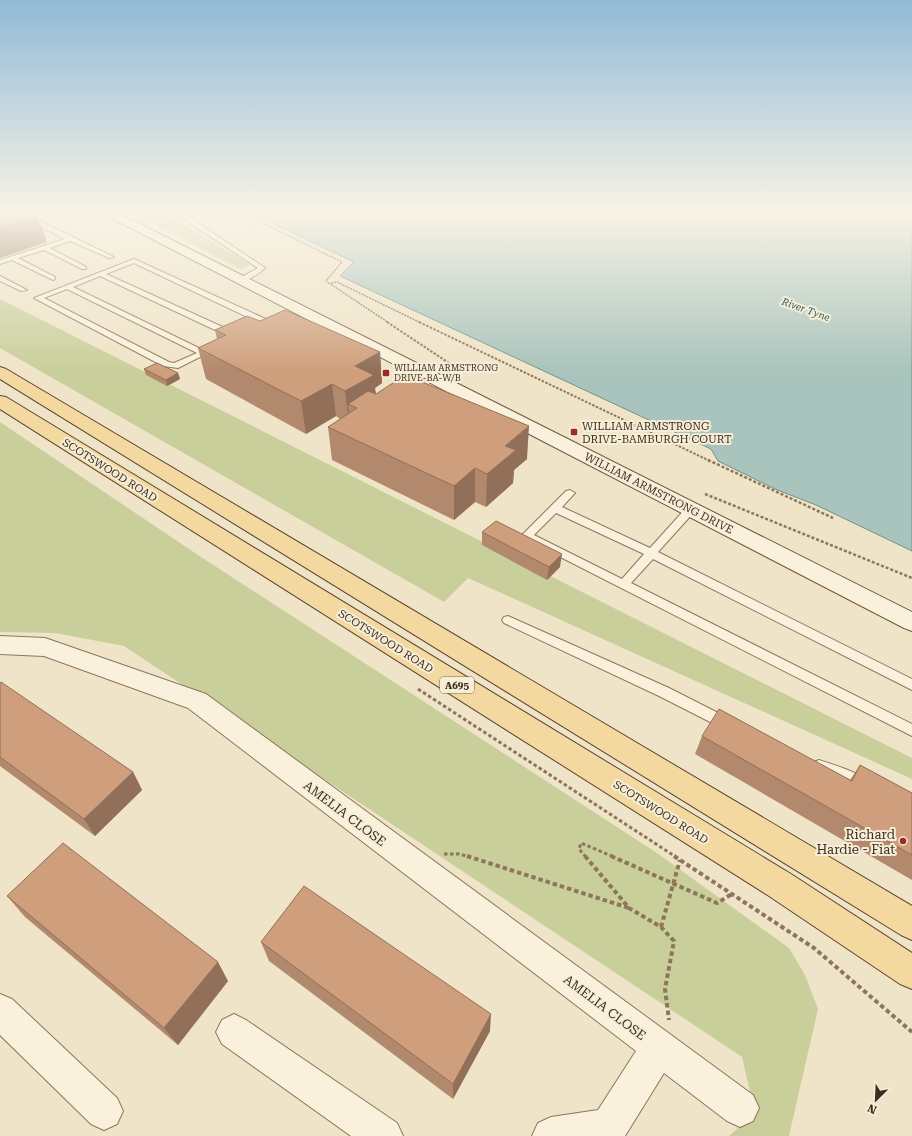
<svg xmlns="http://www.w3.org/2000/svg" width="912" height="1136" font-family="'Roboto Serif',serif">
  <rect width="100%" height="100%" fill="#f0e4c8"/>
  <g fill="#c9cf9b">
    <polygon points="131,212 162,212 251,265 240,269"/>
    <polygon points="0,299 912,758 912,779 468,578 444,602 0,348"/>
    <polygon points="0,422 198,555 657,853 789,948 805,975 818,1009 789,1136 729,1136 755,1113 742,1057 124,646 55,633 0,632"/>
  </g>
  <polygon fill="#a9c4bc" stroke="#6f938a" points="248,212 902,212 912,215 912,551 816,505 775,489 718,461 711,449 340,276 354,262"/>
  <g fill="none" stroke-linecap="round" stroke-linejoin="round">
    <g stroke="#8d765c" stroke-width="2">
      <g id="lane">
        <polygon points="13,212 22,212 114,257 109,258 70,241 50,248 86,267 86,269 82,269 44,250 18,258 55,277 55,279 53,280 12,260 0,264 0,260 65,239"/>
        <path d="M 173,212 L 181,212 L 189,217 L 265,268 C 259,274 246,282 238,281 L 238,279 L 258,268 Z"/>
        <path d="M 134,259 L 270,321 L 271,323 L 264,325 L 134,263 L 106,274 L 236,333 L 236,337 L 230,337 L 100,276 L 73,287 L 203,350 L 212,347 L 216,349 L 178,368 L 163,366 L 34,298 ZM 67,289 L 197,353 L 174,363 L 169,362 L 44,298 Z"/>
        <polygon points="0,276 25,289 27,290 21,291 0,281"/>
        <path d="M 570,490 L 575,493 L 562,507 L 650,548 L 687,507 L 695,507 L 696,509 L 695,511 L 658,552 L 912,679 L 912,690 L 653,559 L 631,583 L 912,724 L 912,736 L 523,538 L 522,536 L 523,534 L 566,491 ZM 556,513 L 644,554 L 622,579 L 534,535 Z"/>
        <polygon points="508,616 669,688 732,720 734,724 732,728 727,730 722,728 659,696 504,623 502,620 504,617"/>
        <path d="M 819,760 C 831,764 866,774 871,785 L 869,789 L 864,791 L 814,770 L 812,766 L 814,762 Z"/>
      </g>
    </g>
    <g stroke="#8d765c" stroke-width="2">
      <g id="street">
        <polygon points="0,636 45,638 206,694 753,1095 759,1108 753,1121 740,1127 727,1121 664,1073 625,1136 532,1136 538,1123 551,1117 598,1110 636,1051 188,708 44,656 0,654"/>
        <polygon points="0,994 12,999 117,1098 123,1111 117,1124 104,1130 91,1124 0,1035"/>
        <polygon points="234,1014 246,1020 397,1123 403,1136 351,1136 222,1044 216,1032 222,1020"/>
      </g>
    </g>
    <g stroke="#6f573f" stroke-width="2">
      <polygon id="secondary" points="100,212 116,212 912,612 912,631 904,628"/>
    </g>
    <g stroke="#5b4430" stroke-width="2">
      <g id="primary">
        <polygon points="0,367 6,369 912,906 912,940 901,935 0,379"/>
        <polygon points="0,396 6,397 791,874 912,953 912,989 900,984 769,896 0,409"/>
      </g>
    </g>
    <g stroke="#8d765c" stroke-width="1.5" stroke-dasharray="2 1" stroke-linecap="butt">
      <polyline points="240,212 342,262 326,281 389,323"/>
      <polyline points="331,283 337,282 421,323"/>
    </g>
    <g stroke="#8d765c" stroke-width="2" stroke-dasharray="2.5 1.5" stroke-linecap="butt">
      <polyline points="387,322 461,371"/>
      <polyline points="419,322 710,461"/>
    </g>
    <g stroke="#8d765c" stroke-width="2.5" stroke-dasharray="3 2" stroke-linecap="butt">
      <polyline points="708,460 833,518"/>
      <polyline points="705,494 912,578"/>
    </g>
    <g stroke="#8d765c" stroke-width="3" stroke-dasharray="3.5 2.5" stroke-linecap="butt">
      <polyline points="418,689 676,857"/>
      <polyline points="444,854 459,854 470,857"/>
      <polyline points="586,857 579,849 581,843 614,857"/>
    </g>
    <g stroke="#8d765c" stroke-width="4" stroke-dasharray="4.5 3" stroke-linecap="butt">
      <polyline points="467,856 629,908"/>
      <polyline points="585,856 629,908 661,927 674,941 665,989 669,1020"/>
      <polyline points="611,856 717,903 732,894"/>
      <polyline points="674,856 814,948 912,1032"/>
      <polyline points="661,927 680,860"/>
    </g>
    <use href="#lane" fill="#faf1dc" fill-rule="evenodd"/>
    <use href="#street" fill="#faf1dc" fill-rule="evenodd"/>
    <use href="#secondary" fill="#faf1dc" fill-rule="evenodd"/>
    <use href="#primary" fill="#f3d9a0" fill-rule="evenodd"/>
  </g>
  <g fill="#b2896c">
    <polygon points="260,321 380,352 382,383 375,388 376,394 527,459 514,470 513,483 486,507 475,502 454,520 332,460 328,427 340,419 336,416 306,434 206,379 198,348 217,339 215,330"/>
    <polygon points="144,369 178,373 180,379 167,386 146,375"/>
    <polygon points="482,532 560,567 547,580 482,545"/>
    <polygon points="0,683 133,772 142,790 95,836 0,766"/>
    <polygon points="702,736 850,780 860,765 912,793 912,880 695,754"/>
    <polygon points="7,896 228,981 178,1045 25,917"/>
    <polygon points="261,942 490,1031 453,1099 269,961"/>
  </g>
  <g fill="#916f58">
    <polygon points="37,215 47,242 0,258 0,227"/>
    <polygon points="380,352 382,383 375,388 377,406 357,408 348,404 350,423 349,423 345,391 355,366"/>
    <polygon points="178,373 180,379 167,386 166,380"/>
    <polygon points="332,384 336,416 306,434 301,401"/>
    <polygon points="529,426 527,459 514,470 513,483 486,507 487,474 505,446"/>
    <polygon points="475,468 475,502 454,520 454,486"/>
    <polygon points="562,554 560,567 547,580 549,567"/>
    <polygon points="133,772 142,790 95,836 84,819"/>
    <polygon points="218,962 228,981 178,1045 164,1028"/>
    <polygon points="491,1014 490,1031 453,1099 453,1084"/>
  </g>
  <g fill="#cf9f7d" stroke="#916f58">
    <polygon points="0,212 31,212 37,215 0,227"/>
    <polygon points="285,310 380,352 355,366 374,375 345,391 332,384 301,401 198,348 226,335 215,330 247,316 260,321"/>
    <polygon points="157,363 178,373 166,380 144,369"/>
    <polygon points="405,375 529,426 505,446 516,450 487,474 475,468 454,486 328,427 357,408 348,404 368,391 376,394"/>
    <polygon points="496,521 562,554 549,567 482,532"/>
    <polygon points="1,682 133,772 84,819 0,757 0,683"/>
    <polygon points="719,709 852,781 860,765 912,793 912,855 702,736"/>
    <polygon points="63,843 218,962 164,1028 7,896"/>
    <polygon points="304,886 491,1014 453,1084 261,942"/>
  </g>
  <linearGradient id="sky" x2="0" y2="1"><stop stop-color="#8fbad6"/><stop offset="0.57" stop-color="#f8f3e6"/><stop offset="1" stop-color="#f8f3e6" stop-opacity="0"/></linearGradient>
  <rect width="912" height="371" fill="url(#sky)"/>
  <g fill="#9e2a2b" stroke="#f7eed8" stroke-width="1.5">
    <rect x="382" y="369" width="8" height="8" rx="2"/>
    <rect x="570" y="428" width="8" height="8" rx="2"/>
    <circle cx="903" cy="841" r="4"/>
  </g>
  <g text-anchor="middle" stroke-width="4" stroke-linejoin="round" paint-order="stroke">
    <g font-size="9" fill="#3d2e20" stroke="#f7eed8" text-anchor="start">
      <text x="394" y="371">WILLIAM ARMSTRONG<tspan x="394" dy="10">DRIVE-BA-W/B</tspan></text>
    </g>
    <g font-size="10" font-style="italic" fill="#2f5d5a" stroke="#f7eed8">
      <text transform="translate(806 309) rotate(20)" y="4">River Tyne</text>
    </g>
    <rect fill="#f7eed8" stroke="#756857" stroke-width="1" x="440" y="677" width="34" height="16" rx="3"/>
    <g font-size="10" font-weight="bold" fill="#3d2e20">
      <text x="457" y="689">A695</text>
    </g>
    <g font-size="11" fill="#3d2e20" stroke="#f7eed8" text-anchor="start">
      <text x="582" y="430">WILLIAM ARMSTRONG<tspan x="582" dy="13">DRIVE-BAMBURGH COURT</tspan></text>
    </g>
    <g font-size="11" fill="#3d2e20" stroke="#f7eed8">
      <text transform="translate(110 470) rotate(32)" y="4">SCOTSWOOD ROAD</text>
      <text transform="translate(659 493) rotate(27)" y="4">WILLIAM ARMSTRONG DRIVE</text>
      <text transform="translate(386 641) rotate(32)" y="4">SCOTSWOOD ROAD</text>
      <text transform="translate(661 812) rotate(32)" y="4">SCOTSWOOD ROAD</text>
    </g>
    <g font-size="13" fill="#3d2e20" stroke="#f7eed8">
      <text transform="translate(345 813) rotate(37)" y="5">AMELIA CLOSE</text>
      <text transform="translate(605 1007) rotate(37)" y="5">AMELIA CLOSE</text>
    </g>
    <g font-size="13" fill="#3d2e20" stroke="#f7eed8" text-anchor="end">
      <text x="895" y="839">Richard<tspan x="895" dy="15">Hardie - Fiat</tspan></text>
    </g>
  </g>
  <g transform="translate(876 1100) rotate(204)" stroke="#f7eed8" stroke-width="3" paint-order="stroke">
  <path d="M0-3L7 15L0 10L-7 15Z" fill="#3d2e20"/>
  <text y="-6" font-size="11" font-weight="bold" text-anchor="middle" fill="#3d2e20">N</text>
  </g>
</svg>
